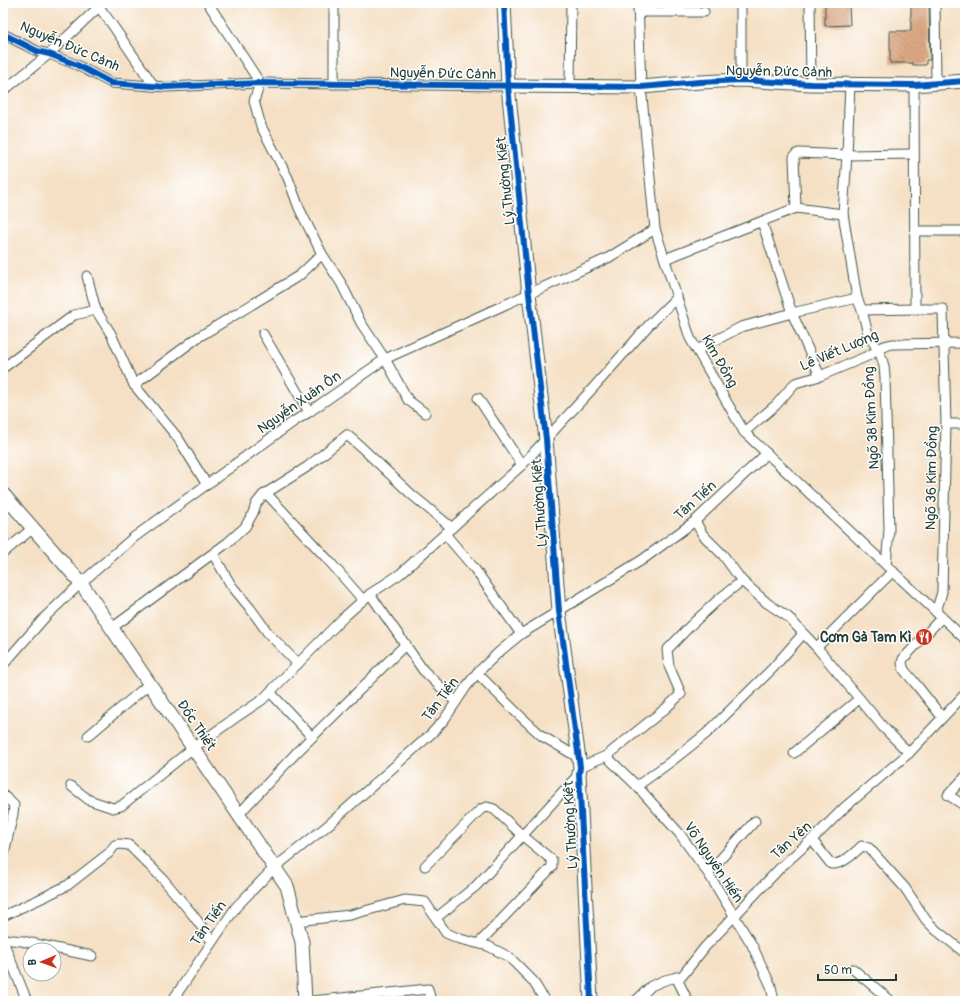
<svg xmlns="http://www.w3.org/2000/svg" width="968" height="1004" font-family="Pangolin,sans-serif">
  <defs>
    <pattern id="building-back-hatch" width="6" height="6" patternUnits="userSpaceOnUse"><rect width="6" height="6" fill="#dda985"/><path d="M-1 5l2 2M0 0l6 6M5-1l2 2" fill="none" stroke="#b38b6e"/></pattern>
  </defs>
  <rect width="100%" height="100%" fill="#fff"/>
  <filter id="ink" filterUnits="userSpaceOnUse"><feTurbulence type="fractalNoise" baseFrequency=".025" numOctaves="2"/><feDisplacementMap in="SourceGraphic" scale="8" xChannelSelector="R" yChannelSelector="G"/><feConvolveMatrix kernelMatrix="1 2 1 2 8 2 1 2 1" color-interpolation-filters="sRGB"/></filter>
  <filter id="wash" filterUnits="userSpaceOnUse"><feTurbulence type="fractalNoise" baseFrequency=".012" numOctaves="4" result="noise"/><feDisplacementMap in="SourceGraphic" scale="16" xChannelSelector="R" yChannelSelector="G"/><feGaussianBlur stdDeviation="0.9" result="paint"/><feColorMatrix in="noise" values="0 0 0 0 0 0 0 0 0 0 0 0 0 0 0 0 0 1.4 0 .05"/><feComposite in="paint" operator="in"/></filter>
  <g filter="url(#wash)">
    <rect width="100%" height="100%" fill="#f5e0c5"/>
    <g id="blocks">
      <g fill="url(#building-back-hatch)">
        <polygon points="825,3 849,3 850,25 825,26"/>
        <polygon points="911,3 929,3 930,60 926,60 926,65 913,65 912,63 890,63 890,31 911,31"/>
      </g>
    </g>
  </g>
  <g filter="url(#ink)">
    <use href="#blocks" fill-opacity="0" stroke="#3f554a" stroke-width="1"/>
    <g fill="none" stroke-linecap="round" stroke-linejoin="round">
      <g stroke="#3f554a" stroke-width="11">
        <g id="street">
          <polyline points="208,3 260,83 254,101 261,126 288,178 299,208 322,254 341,283 361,323 385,359 408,400 425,413"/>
          <polyline points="638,3 641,87 655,229 690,338 744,432 965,639"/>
          <polyline points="810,3 811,84"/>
          <polyline points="935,3 936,82"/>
          <polyline points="99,7 111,23 154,86"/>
          <polyline points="638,12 704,12"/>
          <polyline points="3,34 37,51 49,54 77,65 111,83 166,87 260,83 508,86"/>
          <polyline points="741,80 741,3"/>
          <polyline points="334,84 334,3"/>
          <polyline points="850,84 847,155 843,214 857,298 862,310 868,334 878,350 881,356 884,366 885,377 889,530 886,565"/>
          <polyline points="914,85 915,309"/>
          <polyline points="570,86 571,3"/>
          <polyline points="3,91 49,54 103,3"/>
          <polyline points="796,208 794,157 796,154 799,153 847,155 914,154"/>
          <polyline points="762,222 792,313 820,376"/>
          <polyline points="915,231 965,231"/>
          <polyline points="665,259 796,208 843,214"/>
          <polyline points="87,276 96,310 111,334 134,385 178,438 207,485"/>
          <polyline points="862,310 915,309 943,309 946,424 942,592 936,612"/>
          <polyline points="263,334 309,412"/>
          <polyline points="697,350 741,327 792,313 857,298"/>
          <polyline points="3,368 74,315 96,310"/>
          <polyline points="134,385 197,338 300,275 322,254"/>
          <polyline points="478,398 522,465"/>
          <polyline points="946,424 965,424"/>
          <polyline points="744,432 776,405 795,383 820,376 870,355 884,346 892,344 965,343"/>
          <polyline points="266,493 330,562 363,600"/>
          <polyline points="695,521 703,535 723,555 742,581 767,603 788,617 819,650 883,727 909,753"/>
          <polyline points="445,534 474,568 521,634"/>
          <polyline points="3,553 33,528"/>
          <polyline points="213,554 231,585 250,608 268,633 298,664"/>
          <polyline points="370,594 423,670 456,702"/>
          <polyline points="942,617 903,659 902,663 904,670 915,683 942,717"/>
          <polyline points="112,628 227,543 245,527 253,513 256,504 263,495 307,467 347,435 361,447 411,494 452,528"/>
          <polyline points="817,647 893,571"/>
          <polyline points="3,665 46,616 81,583 133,538 293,422 309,412 385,359 608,258 655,229"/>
          <polyline points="477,673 518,714 542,736 579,758"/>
          <polyline points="270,692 312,737"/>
          <polyline points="88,736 149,684"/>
          <polyline points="794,753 859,699"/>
          <polyline points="606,756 637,786 679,833 708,873 752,945 771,986 774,1001"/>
          <polyline points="580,767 606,756 665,709 681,694 669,666 667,650 691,625 720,598 742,581"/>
          <polyline points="965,777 948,795 965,806"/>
          <polyline points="71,786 89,800 113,808 121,806 193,748 235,718 262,700 344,617 370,594 400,574 522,465 593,388 648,326 677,297"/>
          <polyline points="637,786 673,760 707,733 772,669 803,634"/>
          <polyline points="3,795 14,805 13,814 3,858"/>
          <polyline points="238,815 297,752 406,644"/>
          <path d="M 812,840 L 831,864 C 843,865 854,853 862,846 L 869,848 L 905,888 L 926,920 L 936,930 L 965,953"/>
          <polyline points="425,866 481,809 487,807 494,809 523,836 552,860 552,867 550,869 479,943"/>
          <polyline points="708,873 755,821"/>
          <polyline points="3,916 44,897 68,885 109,853 115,845 120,844 129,845 163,879 193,915 212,941"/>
          <polyline points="436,918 476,886 579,774"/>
          <polyline points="296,921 350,915 405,900 425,902 446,933 460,939 488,946 509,957 533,981 545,1001"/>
          <polyline points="3,939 22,941 92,956"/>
          <polyline points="3,941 27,1001"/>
          <polyline points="853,969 891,1001"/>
          <polyline points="676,977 688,1001"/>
          <polyline points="172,1001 236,907 274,868 327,826 431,734 444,720 466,687 477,673 499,652 521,634 642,560 695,521 767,453"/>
          <polyline points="312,1001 428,989 431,1001"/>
          <polyline points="635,1001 637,1000 651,986 665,980 682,976 705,947 780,868 820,832 845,807 909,753 965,694"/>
        </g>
      </g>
      <g stroke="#3f554a" stroke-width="15">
        <g id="secondary">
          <polyline points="504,3 508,86 529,294 546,439 559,611 580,767 579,774 591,1001"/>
          <polyline points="508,86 641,87 700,82 741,80 811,84 914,85 965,81"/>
          <polyline points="3,494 81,583 287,886 302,942 305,1001"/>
        </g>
      </g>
      <use href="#street" stroke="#fff" stroke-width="9"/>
      <use href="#secondary" stroke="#fff" stroke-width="13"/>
      <g stroke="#fff" stroke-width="8">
        <g id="cycleway">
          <polyline points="504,3 508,86 529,294 546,439 559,611 580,767 579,774 591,1001"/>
          <polyline points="3,34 37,51 49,54 77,65 111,83 166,87 260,83 641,87 700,82 741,80 811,84 914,85 965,81"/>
        </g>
      </g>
      <use href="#cycleway" stroke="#0057b8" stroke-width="6"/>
    </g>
  </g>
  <defs>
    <g id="restaurant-disc" transform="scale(0.9)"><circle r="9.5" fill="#c8321e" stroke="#fff"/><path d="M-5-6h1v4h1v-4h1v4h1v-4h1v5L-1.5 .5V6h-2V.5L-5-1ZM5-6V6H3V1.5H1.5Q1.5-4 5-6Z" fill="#fff"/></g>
  </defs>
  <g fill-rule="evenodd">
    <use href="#restaurant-disc" x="924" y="637"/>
  </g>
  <g text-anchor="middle" stroke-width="3" stroke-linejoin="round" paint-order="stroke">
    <g font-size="14" fill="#1f3d34" stroke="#fff">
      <text transform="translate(70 46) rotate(23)" y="5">Nguyễn Đức Cảnh</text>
      <text transform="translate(779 71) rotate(1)" y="5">Nguyễn Đức Cảnh</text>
      <text transform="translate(443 73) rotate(1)" y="5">Nguyễn Đức Cảnh</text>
      <text transform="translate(505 181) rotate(-96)" y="5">Lý Thường Kiệt</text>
      <text transform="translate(839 350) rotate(-23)" y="5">Lê Viết Lượng</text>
      <text transform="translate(720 361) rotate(60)" y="5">Kim Đồng</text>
      <text transform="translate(299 402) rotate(-35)" y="5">Nguyễn Xuân Ôn</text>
      <text transform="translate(871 418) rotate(-93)" y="5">Ngõ 38 Kim Đồng</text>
      <text transform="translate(931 478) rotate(-89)" y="5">Ngõ 36 Kim Đồng</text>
      <text transform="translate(695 500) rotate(-42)" y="5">Tân Tiến</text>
      <text transform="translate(539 503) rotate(-94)" y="5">Lý Thường Kiệt</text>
      <text transform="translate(440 699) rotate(-53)" y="5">Tân Tiến</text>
      <text transform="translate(197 725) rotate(56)" y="5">Đốc Thiết</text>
      <text transform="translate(570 825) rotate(-93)" y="5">Lý Thường Kiệt</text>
      <text transform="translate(791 840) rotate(-42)" y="5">Tân Yên</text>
      <text transform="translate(714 862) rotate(56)" y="5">Võ Nguyên Hiến</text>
      <text transform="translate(208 923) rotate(-55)" y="5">Tân Tiến</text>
    </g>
    <g font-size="14" font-weight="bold" fill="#1f3d34" stroke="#fff" text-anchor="end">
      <text x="911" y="642">Cơm Gà Tam Kì</text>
    </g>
  </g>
  <rect width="968" height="1004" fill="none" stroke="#fff" stroke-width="16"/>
  <g transform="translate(42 962) rotate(268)"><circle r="19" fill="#ffffff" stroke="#a5b1ae"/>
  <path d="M0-3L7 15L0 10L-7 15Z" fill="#c8321e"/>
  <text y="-6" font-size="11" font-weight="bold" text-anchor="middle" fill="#1f3d34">B</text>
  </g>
  <path d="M818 974v6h78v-6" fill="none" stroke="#1f3d34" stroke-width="2"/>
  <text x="824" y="974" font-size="12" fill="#1f3d34" stroke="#ffffff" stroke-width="3" paint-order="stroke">50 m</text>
</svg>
